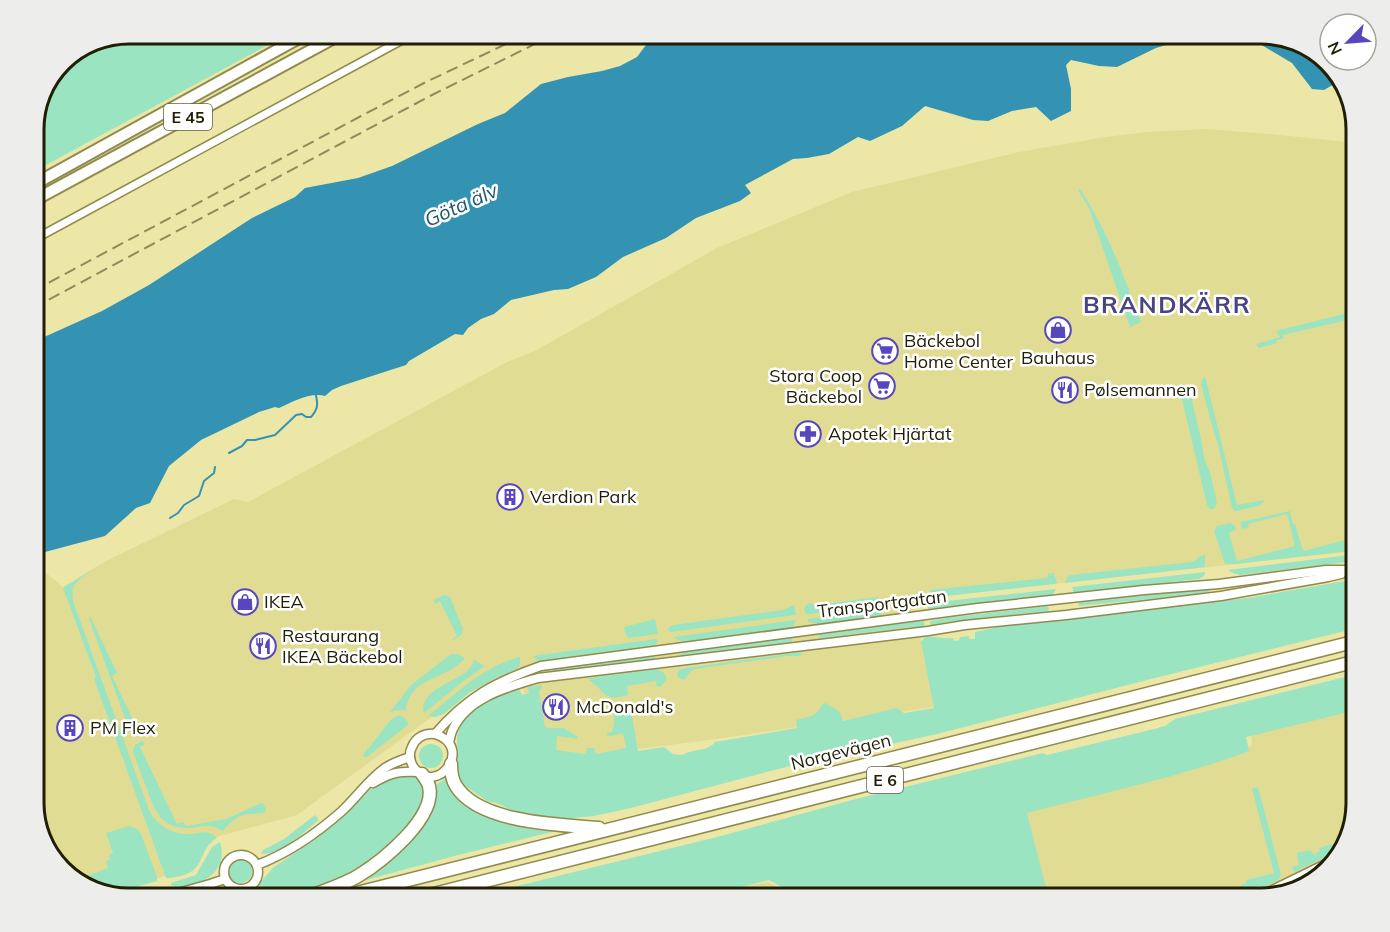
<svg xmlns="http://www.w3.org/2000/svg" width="1390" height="932" font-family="Mulish,sans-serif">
  <rect width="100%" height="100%" fill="#ece7a6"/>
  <g fill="#e1dc93">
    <polygon points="1206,129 1269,134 1357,143 1357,551 913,599 934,707 717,739 552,760 512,662 437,713 297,815 209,839 166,876 108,893 75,883 46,851 33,810 33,562 63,587 104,562 234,499 248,502 507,362 535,351 717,248 852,192 1019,152 1105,137 1147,132"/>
    <polygon points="1357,707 1357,804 1341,857 1304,889 1262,899 1047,899 1023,810 1229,756 1252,745 1251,731"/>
    <polygon points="768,882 792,896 793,899 688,899"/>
  </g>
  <g fill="#9ae4c2">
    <polygon points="128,33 290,33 33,172 33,122 61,61"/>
    <polygon points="329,33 333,33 33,197 33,193"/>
    <path d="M 1080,189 C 1107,230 1124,276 1141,322 L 1130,327 L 1089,208 L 1078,190 Z"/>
    <polygon points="1344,314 1348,320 1282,335 1284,338 1276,341 1277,343 1259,348 1256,344 1280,337 1276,331"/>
    <polygon points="1205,376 1237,505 1264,500 1264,502 1258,506 1235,511 1232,508 1218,444 1214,433 1201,384 1202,380"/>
    <polygon points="1183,384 1189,388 1201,439 1205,461 1210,472 1217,502 1214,509 1210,509 1207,505 1179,387 1180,385"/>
    <polygon points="1290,511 1293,524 1295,524 1303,551 1357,537 1357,550 1236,564 1225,564 1214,531 1217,526 1230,523 1235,526 1236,530 1229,533 1237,561 1295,546 1287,514 1248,524 1249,527 1242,529 1241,522"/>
    <polygon points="1357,554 1357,561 1240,575 1233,573 1228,570"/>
    <polygon points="1205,555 1205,567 1065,583 1067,577 1070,575 1192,562 1196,560 1200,556"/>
    <path d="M 92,570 C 80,580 70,582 73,601 L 149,810 C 157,825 172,835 189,834 C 201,833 208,829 217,838 C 197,850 207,869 181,876 C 175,877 171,878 166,878 L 94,679 L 96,677 L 63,588 Z"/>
    <polygon points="1205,572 1204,576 1199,579 1077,593 1074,593 1072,587"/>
    <polygon points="1054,573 1057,583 1055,584 929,598 930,590 1046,578 1048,577 1048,574"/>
    <path d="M 1357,579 L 1357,628 L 1147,680 L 937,734 L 786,767 L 631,808 L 594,816 L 553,820 L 552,818 L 539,817 L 516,812 L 496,803 L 487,801 L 465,786 L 464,786 C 457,772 458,770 458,755 C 458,750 457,746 457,741 C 457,717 480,705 499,696 C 506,693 513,690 520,690 L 522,695 L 529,693 L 528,687 L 541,685 L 542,687 L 539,691 L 545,727 L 549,728 L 564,728 L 578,737 L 577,739 L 557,736 L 556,750 L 585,754 L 587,748 L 594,748 L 596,754 L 626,748 L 623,733 L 611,736 L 607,735 L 607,733 L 612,732 C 614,726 615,717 613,712 L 608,714 L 608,713 L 612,709 L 630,704 L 638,751 L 664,747 L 673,754 L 683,755 C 693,748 708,752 715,742 L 797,728 L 796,720 C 808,717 817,717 822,704 L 825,703 L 840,712 L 843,721 L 897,708 L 904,713 L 934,708 L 921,642 L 925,637 C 935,636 943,639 953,638 L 954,641 L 959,640 L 960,637 L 969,636 L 969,639 L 975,639 L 975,632 L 1007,625 L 1247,598 Z"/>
    <polygon points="1211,588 1210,591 1200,594 1079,606 1078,602"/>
    <path d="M 1056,589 C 1053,597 1046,599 1037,600 L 1034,597 L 928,609 L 928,603 Z"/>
    <polygon points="444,595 450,597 463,629 462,634 454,640 452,639 457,636 440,601 435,604 434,600"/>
    <polygon points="878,597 880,604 878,604 809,614 806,614 804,609 806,605 809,603 817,605"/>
    <polygon points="794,605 796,614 795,615 671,632 668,630 669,627 673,625 783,610"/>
    <polygon points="1047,606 1049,608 1048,611 947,622 931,627 930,621 946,618"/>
    <polygon points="882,609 882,616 818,624 809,622 807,619"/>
    <path d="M 90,616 L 117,673 L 112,676 L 138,730 L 143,727 L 144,730 C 139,733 135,736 130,732 L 89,619 Z"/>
    <polygon points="655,619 658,634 629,638 626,635 624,627"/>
    <polygon points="796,620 793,627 788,630 685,642 673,638 674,637"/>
    <polygon points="924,621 925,629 908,627 821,638 819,638 818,633 891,623"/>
    <polygon points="792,637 792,642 789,643 684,657 681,656 680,652"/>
    <polygon points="656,639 658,640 656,645 651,648 647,647 571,656 542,662 536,659 532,656"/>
    <path d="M 800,652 L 802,654 L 800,656 L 788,656 L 695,669 L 691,671 L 685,679 C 677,681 675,673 680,669 Z"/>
    <path d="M 451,654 L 457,654 L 465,658 C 447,681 410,675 406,710 L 397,710 L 390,712 L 411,685 Z"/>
    <polygon points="652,655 655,655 655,660 552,674 551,670"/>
    <path d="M 520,657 L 520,664 L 517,669 L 496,678 L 469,693 L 444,714 L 435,717 L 428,716 C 457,693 483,666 520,657 Z"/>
    <path d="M 474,660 L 485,666 L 462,682 L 424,713 C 418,692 454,681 466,672 C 470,668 472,665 474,660 Z"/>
    <path d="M 658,669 L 665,674 L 667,679 L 661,686 L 657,687 L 656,681 L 627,686 L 628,695 C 604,702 607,693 589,680 L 589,678 Z"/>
    <path d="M 1357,674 L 1357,710 L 1246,737 L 1249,751 C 1178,778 1101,793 1027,813 L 1049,899 L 798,899 L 797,895 L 769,880 L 697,899 L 464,899 L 721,836 L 852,800 L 1043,753 L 1047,755 L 1154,729 L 1165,726 L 1175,719 Z"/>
    <polygon points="399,715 405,718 409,724 367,757 364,757 363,755 389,722 393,718"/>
    <path d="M 142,741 L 145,744 L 140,747 L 177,824 L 183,822 L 185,825 L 187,826 L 226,819 L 261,803 L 263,803 L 266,809 L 265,812 C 260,814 257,813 251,814 C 238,814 230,822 223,831 C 209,822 202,828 187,828 C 161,828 154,810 147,789 C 142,777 138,765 134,754 L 133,750 L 135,745 Z"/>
    <circle cx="431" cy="756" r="12"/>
    <path d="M 403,775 C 456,778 397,843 379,856 C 372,862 363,866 356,871 C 338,881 319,887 299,893 C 295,894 290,896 286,896 C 280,897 275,893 268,893 L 265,899 L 178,899 L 210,891 L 224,891 L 242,895 L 255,890 L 264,878 L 274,867 L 314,840 L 339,820 L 371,789 L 386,780 Z"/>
    <path d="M 447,778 L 457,799 L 486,814 L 521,827 L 543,831 L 564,829 L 458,855 L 366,880 L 368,875 C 396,857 421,834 435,802 C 437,797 436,790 437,784 Z"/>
    <polygon points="1258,787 1281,875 1278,880 1241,898 1234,895 1237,888 1246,883 1246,880 1274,873 1252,789"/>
    <path d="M 315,815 L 319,820 C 302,833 284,854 261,854 L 263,850 L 284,839 Z"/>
    <path d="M 129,826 L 137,829 L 141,834 L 157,877 L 157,881 L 112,894 L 99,890 C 99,882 94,878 87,876 L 108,868 L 106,861 L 110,860 L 109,855 L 113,853 L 106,833 Z"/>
    <path d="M 220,842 C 227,866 212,880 190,885 C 183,887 178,888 171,885 L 171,883 L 196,875 L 212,847 Z"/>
    <polygon points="1332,844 1334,852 1332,854 1294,872 1292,867 1299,865 1297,853 1311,850 1312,853 1315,854 1320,851 1319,848"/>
    <circle cx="240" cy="871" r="12"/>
  </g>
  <path fill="#3493b3" d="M 652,33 L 1262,33 L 1315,49 L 1335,72 L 1336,83 L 1324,90 L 1312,89 L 1292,63 L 1260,44 L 1176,42 L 1156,48 L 1117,67 L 1099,66 L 1071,60 L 1066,65 L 1071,89 L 1071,111 L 1051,121 L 1036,107 L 1012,111 L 988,121 L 973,120 L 925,106 L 902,126 L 870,141 L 858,137 L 829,154 L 807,158 L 793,159 L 745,185 L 751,193 L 740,201 L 696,218 L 666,238 L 623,257 L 596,277 L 568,289 L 554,290 L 511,300 L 494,314 L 481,319 L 468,328 L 463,335 L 455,334 L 409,361 L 406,365 L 341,386 L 332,390 L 325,396 C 310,392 293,402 279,408 L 275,407 L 259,412 L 201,440 L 169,466 L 150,503 L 136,508 L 105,536 L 45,552 L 33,557 L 33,342 L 102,311 L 149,285 L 252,218 L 295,197 L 305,188 L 358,178 L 392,166 L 478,124 L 505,113 L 541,84 L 568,77 L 602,71 L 620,66 L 637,57 L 649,41 Z"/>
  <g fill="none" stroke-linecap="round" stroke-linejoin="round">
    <g stroke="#3493b3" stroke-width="2">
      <path d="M 229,453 L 242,446 L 247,440 L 255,440 L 275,435 L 296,415 L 302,414 L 306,417 L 311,417 C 318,409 318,405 316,395"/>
      <polyline points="170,518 178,513 184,505 199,496 204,481 214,473 215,467"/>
    </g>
    <g stroke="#908b4d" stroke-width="10">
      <polyline id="minor" points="33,240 415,33"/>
    </g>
    <g stroke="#908b4d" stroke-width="11">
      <g id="tertiary">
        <path d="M 435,734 C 474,746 439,796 415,769 C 410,763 408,754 412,747 C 416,737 425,733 435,734 C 467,697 495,682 541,666 L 978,608 L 1144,590 L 1219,584 L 1326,570 L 1355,570"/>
        <path d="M 449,743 C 450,738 451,733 453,729 C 468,697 508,687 538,678 L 928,631 L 965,625 L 1066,615 L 1221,596 L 1328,577 L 1341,574"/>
        <path d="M 373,783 C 390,773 398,771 418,772"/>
        <circle cx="241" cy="872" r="17"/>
        <path d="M 257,865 C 289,853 316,834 342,811 C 357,797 368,780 385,768 C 392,763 401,760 410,757"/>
        <polyline points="157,899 210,884 225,879"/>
        <polyline points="1254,899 1340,857"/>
      </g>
    </g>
    <g stroke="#908b4d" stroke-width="14">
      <g id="trunk">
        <polyline points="33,185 308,33"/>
        <polyline points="33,201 343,33"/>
      </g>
    </g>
    <g stroke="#908b4d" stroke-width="15">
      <g id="motorway">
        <path d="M 451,764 C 451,772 452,780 456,786 C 479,823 560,825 599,828"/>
        <path d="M 302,899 C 321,892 341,886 358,876 C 381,862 437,818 429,786 C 428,782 425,778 422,774"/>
        <polyline points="333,899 1357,641"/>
        <polyline points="414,899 1357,661"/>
      </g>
    </g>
    <use href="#minor" stroke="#fff" stroke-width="7"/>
    <use href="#tertiary" stroke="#fff" stroke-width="8"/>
    <use href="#trunk" stroke="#fff" stroke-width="10"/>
    <use href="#motorway" stroke="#fff" stroke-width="12"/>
    <g stroke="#8e8b5c" stroke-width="2" stroke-dasharray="12 6" stroke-linecap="butt">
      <polyline points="33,291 361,116 424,83 529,33"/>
      <polyline points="33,308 430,96 557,33"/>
    </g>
  </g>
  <defs>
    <g id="shop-ring" transform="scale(1.35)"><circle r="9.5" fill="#fff" stroke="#5846be" stroke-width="1.5"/><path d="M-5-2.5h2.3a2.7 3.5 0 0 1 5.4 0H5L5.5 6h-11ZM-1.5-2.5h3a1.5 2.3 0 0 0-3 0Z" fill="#5846be"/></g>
    <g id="supermarket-ring" transform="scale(1.35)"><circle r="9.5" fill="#fff" stroke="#5846be" stroke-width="1.5"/><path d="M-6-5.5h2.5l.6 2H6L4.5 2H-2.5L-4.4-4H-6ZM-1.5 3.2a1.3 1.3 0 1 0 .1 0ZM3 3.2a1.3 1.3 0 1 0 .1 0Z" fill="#5846be"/></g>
    <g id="restaurant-ring" transform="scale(1.35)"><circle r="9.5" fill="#fff" stroke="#5846be" stroke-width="1.5"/><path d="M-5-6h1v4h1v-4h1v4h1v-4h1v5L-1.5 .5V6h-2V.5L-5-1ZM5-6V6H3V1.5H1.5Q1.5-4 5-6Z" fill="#5846be"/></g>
    <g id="pharmacy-ring" transform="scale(1.35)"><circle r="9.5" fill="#fff" stroke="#5846be" stroke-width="1.5"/><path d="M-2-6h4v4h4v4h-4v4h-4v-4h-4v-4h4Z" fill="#5846be"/></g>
    <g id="building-ring" transform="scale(1.35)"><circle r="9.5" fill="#fff" stroke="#5846be" stroke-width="1.5"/><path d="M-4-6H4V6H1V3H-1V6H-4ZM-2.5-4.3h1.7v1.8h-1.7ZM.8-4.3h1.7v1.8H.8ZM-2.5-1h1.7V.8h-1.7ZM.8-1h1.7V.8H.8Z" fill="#5846be"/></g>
  </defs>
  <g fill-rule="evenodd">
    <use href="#shop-ring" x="1058" y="330"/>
    <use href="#supermarket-ring" x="885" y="351"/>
    <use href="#supermarket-ring" x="882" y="386"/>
    <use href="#restaurant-ring" x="1065" y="390"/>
    <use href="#pharmacy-ring" x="808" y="434"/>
    <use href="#building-ring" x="510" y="497"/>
    <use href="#shop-ring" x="245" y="602"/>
    <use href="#restaurant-ring" x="263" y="646"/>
    <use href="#restaurant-ring" x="556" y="707"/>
    <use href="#building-ring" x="70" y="728"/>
  </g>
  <g text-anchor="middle" stroke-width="5" stroke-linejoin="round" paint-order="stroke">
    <g fill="#fff" stroke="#63624f" stroke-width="1.5">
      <rect x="164" y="104" width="48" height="26" rx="4.5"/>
      <rect x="867" y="767" width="36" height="26" rx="4.5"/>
    </g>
    <g font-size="16" font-weight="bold" fill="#201e04">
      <text x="188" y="123">E 45</text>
      <text x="885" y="786">E 6</text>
    </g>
    <g font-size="18" fill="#201e04" stroke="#fff" text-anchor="start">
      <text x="904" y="347">Bäckebol<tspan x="904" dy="21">Home Center</tspan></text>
      <text x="1058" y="364" text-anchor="middle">Bauhaus</text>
      <text x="862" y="382" text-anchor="end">Stora Coop<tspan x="862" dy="21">Bäckebol</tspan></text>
      <text x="1084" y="396">Pølsemannen</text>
      <text x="828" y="440">Apotek Hjärtat</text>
      <text x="530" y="503">Verdion Park</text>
      <text x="264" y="608">IKEA</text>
      <text x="282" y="642">Restaurang<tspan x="282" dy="21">IKEA Bäckebol</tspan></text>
      <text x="576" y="713">McDonald's</text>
      <text x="90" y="734">PM Flex</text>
    </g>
    <g font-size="18" fill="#201e04" stroke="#fff">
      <text transform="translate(882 604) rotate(-7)" y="6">Transportgatan</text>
      <text transform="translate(841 752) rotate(-14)" y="6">Norgevägen</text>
    </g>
    <g font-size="20" font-style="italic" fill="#235668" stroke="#fff">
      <text transform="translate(461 205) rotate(-24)" y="7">Göta älv</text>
    </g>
    <g font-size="24" font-weight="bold" letter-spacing="1.5" fill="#494583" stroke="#fff">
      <text x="1167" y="313">BRANDKÄRR</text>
    </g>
  </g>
  <path d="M0 0H1390V932H0ZM129 44H1261A85 85 0 0 1 1346 129V803A85 85 0 0 1 1261 888H129A85 85 0 0 1 44 803V129A85 85 0 0 1 129 44Z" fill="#ededeb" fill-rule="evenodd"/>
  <path fill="none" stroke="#201e04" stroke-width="3" d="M129 44H1261A85 85 0 0 1 1346 129V803A85 85 0 0 1 1261 888H129A85 85 0 0 1 44 803V129A85 85 0 0 1 129 44Z"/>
  <g transform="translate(1348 42) rotate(245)"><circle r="28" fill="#ffffff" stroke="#a6a59b" stroke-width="1.5"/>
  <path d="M0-4.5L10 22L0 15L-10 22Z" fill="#5846be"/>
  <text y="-9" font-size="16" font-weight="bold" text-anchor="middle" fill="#201e04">N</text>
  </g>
</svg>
